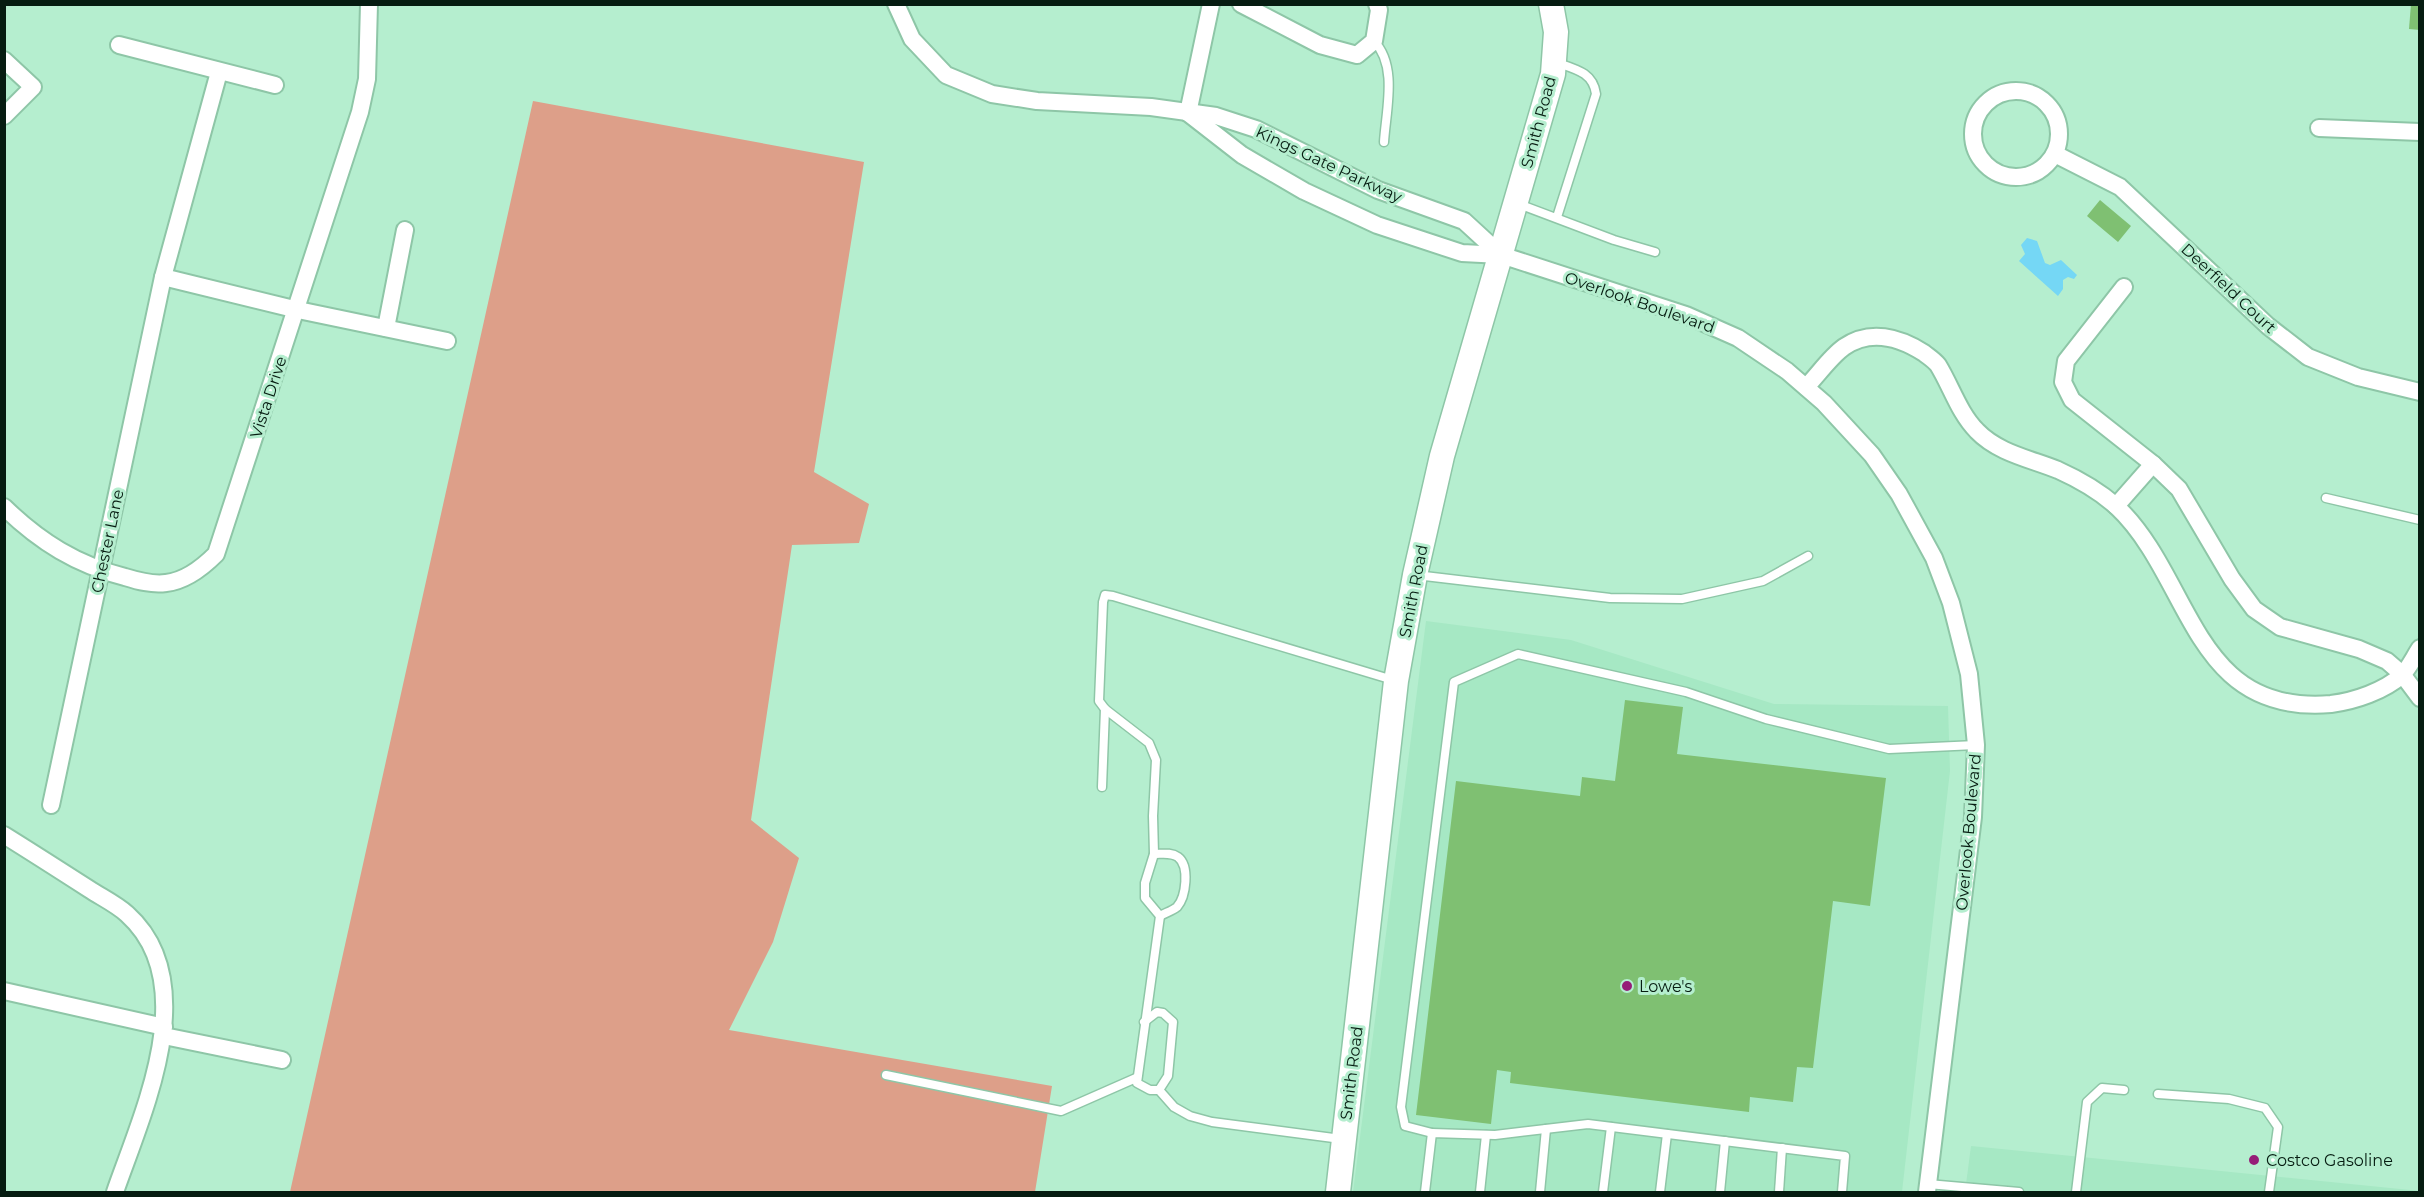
<svg xmlns="http://www.w3.org/2000/svg" width="2424" height="1197" font-family="Montserrat,sans-serif">
  <rect width="100%" height="100%" fill="#b5eecf"/>
  <g fill="#a6e8c4">
    <polygon points="1426,621 1571,640 1774,704 1948,706 1950,771 1902,1192 1353,1192"/>
    <polygon points="1971,1146 2420,1191 2419,1192 1965,1192"/>
  </g>
  <polygon fill="#dd9f89" points="533,101 864,162 814,472 869,504 859,543 792,545 751,820 799,858 773,942 729,1030 1052,1086 1035,1192 290,1192"/>
  <polygon fill="#75d7f5" points="2027,238 2037,241 2045,263 2050,265 2061,260 2077,275 2074,279 2068,277 2063,280 2063,289 2058,296 2019,261 2025,254 2021,245"/>
  <g fill="#7fc072">
    <polygon points="2411,4 2420,4 2420,30 2409,29"/>
    <polygon points="2100,200 2131,226 2118,242 2087,216"/>
    <polygon points="1625,700 1683,707 1677,754 1886,778 1870,906 1833,901 1813,1068 1797,1067 1793,1102 1750,1097 1749,1112 1510,1083 1511,1072 1497,1070 1491,1124 1416,1115 1456,781 1580,796 1582,777 1615,781"/>
  </g>
  <g fill="none" stroke-linecap="round" stroke-linejoin="round">
    <g stroke="#8ec6a7" stroke-width="11">
      <g id="lane">
        <path d="M 1374,41 C 1398,66 1386,110 1384,142"/>
        <path d="M 1555,62 C 1575,69 1593,72 1596,94 L 1557,217"/>
        <polyline points="1516,203 1614,240 1655,252"/>
        <polyline points="2326,498 2420,520"/>
        <polyline points="1416,575 1610,598 1682,599 1763,581 1808,556"/>
        <polyline points="1102,787 1105,709"/>
        <path d="M 1154,854 C 1162,854 1171,852 1178,857 C 1190,866 1186,897 1177,907 C 1172,911 1165,913 1160,916"/>
        <polyline points="1144,1022 1157,1012 1163,1013 1173,1022 1168,1076 1159,1090"/>
        <polyline points="886,1075 1061,1111 1136,1078"/>
        <polyline points="2158,1094 2229,1099 2265,1108 2278,1127 2269,1192"/>
        <polyline points="1432,1133 1405,1126 1401,1107 1454,682 1518,654 1686,692 1766,719 1889,749 1976,745"/>
        <polyline points="1341,1139 1212,1122 1190,1116 1174,1107 1159,1090 1150,1090 1137,1083 1160,916 1145,898 1145,883 1154,854 1153,816 1156,760 1149,743 1105,709 1099,701 1103,602 1105,595 1113,596 1393,680"/>
        <polyline points="1928,1184 2019,1192"/>
        <polyline points="1425,1192 1432,1133 1495,1135 1588,1124 1845,1156 1842,1192"/>
        <polyline points="1480,1192 1486,1135"/>
        <polyline points="1540,1192 1546,1129"/>
        <polyline points="1603,1192 1611,1127"/>
        <polyline points="1660,1192 1667,1134"/>
        <polyline points="1720,1192 1725,1141"/>
        <polyline points="1779,1192 1782,1148"/>
        <polyline points="2076,1192 2087,1102 2102,1088 2124,1090"/>
      </g>
    </g>
    <g stroke="#8ec6a7" stroke-width="20">
      <g id="street">
        <polyline points="896,4 912,39 946,75 992,94 1037,101 1151,107 1216,116 1256,129 1378,190 1464,221 1501,255"/>
        <polyline points="1241,4 1320,45 1357,55 1374,41 1379,10 1377,4"/>
        <polyline points="119,45 275,85"/>
        <polyline points="4,60 33,87 4,116"/>
        <circle cx="2016" cy="134" r="43"/>
        <polyline points="1188,113 1242,155 1304,191 1377,225 1462,253 1501,255 1686,315 1738,338 1787,371 1824,403 1872,455 1899,494 1934,558 1951,603 1969,674 1976,745 1973,817 1927,1192"/>
        <polyline points="1188,113 1211,4"/>
        <polyline points="2319,128 2420,132"/>
        <polyline points="2055,154 2120,187 2268,326 2308,357 2358,377 2420,392"/>
        <polyline points="163,277 298,310 447,341"/>
        <polyline points="2124,287 2066,361 2063,382 2072,400 2153,464 2179,489 2232,579 2254,609 2280,627 2359,649 2387,661 2402,674 2420,698"/>
        <polyline points="386,328 405,230"/>
        <path d="M 1806,387 C 1818,375 1830,357 1844,347 C 1870,329 1899,337 1924,353 C 1929,357 1934,360 1938,365 C 1951,386 1959,413 1977,431 C 1998,453 2031,459 2058,470 C 2078,479 2099,491 2116,506 C 2193,578 2191,716 2331,704 C 2355,701 2384,691 2402,675 C 2409,668 2414,657 2420,648"/>
        <polyline points="2116,506 2153,464"/>
        <path d="M 4,507 C 40,542 77,565 125,577 C 138,581 152,585 166,583 C 185,581 203,567 216,554 L 360,112 L 367,79 L 369,4"/>
        <polyline points="51,805 163,277 219,72"/>
        <path d="M 4,835 C 33,853 61,871 89,889 C 101,897 116,904 127,914 C 204,983 142,1114 115,1192"/>
        <polyline points="4,991 164,1027"/>
        <polyline points="164,1036 282,1060"/>
      </g>
    </g>
    <g stroke="#8ec6a7" stroke-width="27">
      <polyline id="secondary" points="1338,1192 1396,681 1415,575 1442,456 1553,74 1556,32 1551,4"/>
    </g>
    <use href="#lane" stroke="#fff" stroke-width="8"/>
    <use href="#street" stroke="#fff" stroke-width="16"/>
    <use href="#secondary" stroke="#fff" stroke-width="24"/>
  </g>
  <g fill="#961d78" stroke="#b5eecf" stroke-width="2">
    <circle cx="1627" cy="986" r="6"/>
    <circle cx="2254" cy="1160" r="6"/>
  </g>
  <g text-anchor="middle" stroke-width="6" stroke-linejoin="round" paint-order="stroke">
    <g font-size="16" fill="#061c11" stroke="#b5eecf">
      <text transform="translate(1538 122) rotate(-75)" y="6">Smith Road</text>
      <text transform="translate(1329 164) rotate(25)" y="6">Kings Gate Parkway</text>
      <text transform="translate(2229 288) rotate(43)" y="6">Deerfield Court</text>
      <text transform="translate(1640 302) rotate(19)" y="6">Overlook Boulevard</text>
      <text transform="translate(268 397) rotate(-72)" y="6">Vista Drive</text>
      <text transform="translate(107 541) rotate(-78)" y="6">Chester Lane</text>
      <text transform="translate(1413 591) rotate(-79)" y="6">Smith Road</text>
      <text transform="translate(1968 832) rotate(-85)" y="6">Overlook Boulevard</text>
      <text transform="translate(1351 1073) rotate(-83)" y="6">Smith Road</text>
    </g>
    <g font-size="16" fill="#061c11" stroke="#b5eecf" text-anchor="start">
      <text x="1639" y="992">Lowe's</text>
      <text x="2266" y="1166">Costco Gasoline</text>
    </g>
  </g>
  <rect width="2424" height="1197" fill="none" stroke="#061c11" stroke-width="12"/>
</svg>
